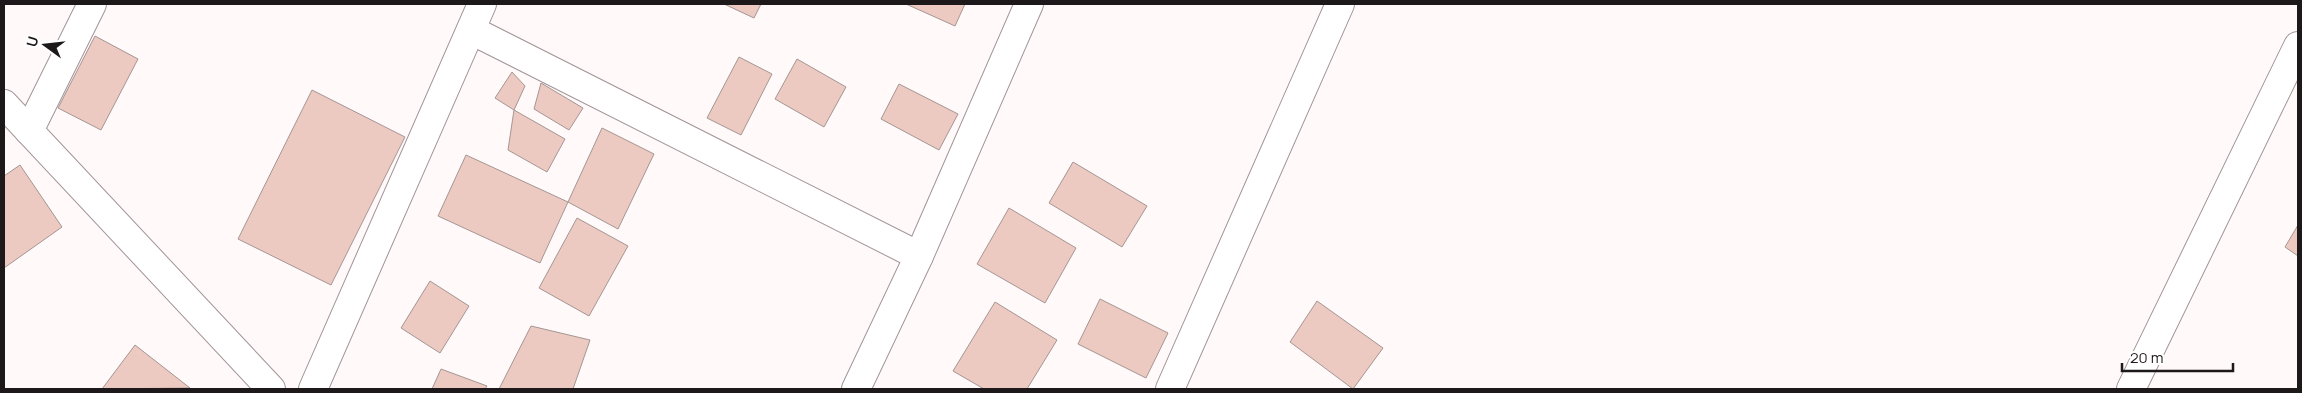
<svg xmlns="http://www.w3.org/2000/svg" width="2302" height="393" font-family="Manrope,sans-serif">
  <rect width="100%" height="100%" fill="#fff9fa"/>
  <g fill="#ecc9c1" stroke="#a59693">
    <polygon points="724,4 761,4 754,18"/>
    <polygon points="906,4 965,4 955,26"/>
    <polygon points="95,36 138,59 101,130 58,108"/>
    <polygon points="739,57 772,74 741,135 707,118"/>
    <polygon points="797,59 846,87 824,127 775,99"/>
    <polygon points="512,72 525,86 514,110 495,98"/>
    <polygon points="541,83 583,108 569,130 534,109"/>
    <polygon points="899,84 958,114 939,150 881,119"/>
    <polygon points="312,90 405,137 331,285 238,239"/>
    <polygon points="514,110 565,139 547,172 508,150"/>
    <polygon points="602,128 654,154 618,229 568,202"/>
    <polygon points="466,155 568,202 540,263 438,216"/>
    <polygon points="1073,162 1147,206 1122,247 1049,203"/>
    <polygon points="20,165 62,227 4,268 4,176"/>
    <polygon points="1009,208 1076,248 1045,303 977,264"/>
    <polygon points="577,218 628,246 589,316 539,288"/>
    <polygon points="2298,225 2298,256 2285,247"/>
    <polygon points="430,281 469,306 440,353 401,328"/>
    <polygon points="1100,299 1168,333 1146,378 1078,344"/>
    <polygon points="1317,301 1383,348 1353,389 1290,342"/>
    <polygon points="995,302 1057,340 1027,389 984,389 953,371"/>
    <polygon points="531,326 590,340 573,389 499,389"/>
    <polygon points="135,345 190,388 102,389"/>
    <polygon points="441,369 487,386 485,389 432,389"/>
  </g>
  <g fill="none" stroke-linecap="round" stroke-linejoin="round">
    <g stroke="#a29498" stroke-width="30">
      <g id="minor">
        <polyline points="471,30 919,256"/>
        <polyline points="4,104 271,389"/>
        <polyline points="29,131 92,4"/>
        <polyline points="313,389 482,4"/>
        <polyline points="856,389 919,256 1029,4"/>
        <polyline points="1170,389 1340,4"/>
        <polyline points="2131,389 2298,46"/>
      </g>
    </g>
    <use href="#minor" stroke="#fff" stroke-width="28"/>
  </g>
  <rect width="2302" height="393" fill="none" stroke="#1d1819" stroke-width="10"/>
  <g transform="translate(45 45) rotate(285)" stroke="#ffffff" stroke-width="4" paint-order="stroke">
  <path d="M0-4L9 19L0 12L-9 19Z" fill="#1d1819"/>
  <text y="-8" font-size="14" font-weight="bold" text-anchor="middle" fill="#1d1819">U</text>
  </g>
  <path d="M2122 363v8h111v-8" fill="none" stroke="#1d1819" stroke-width="2.5"/>
  <text x="2130" y="363" font-size="15" fill="#1d1819" stroke="#ffffff" stroke-width="4" paint-order="stroke">20 m</text>
</svg>
